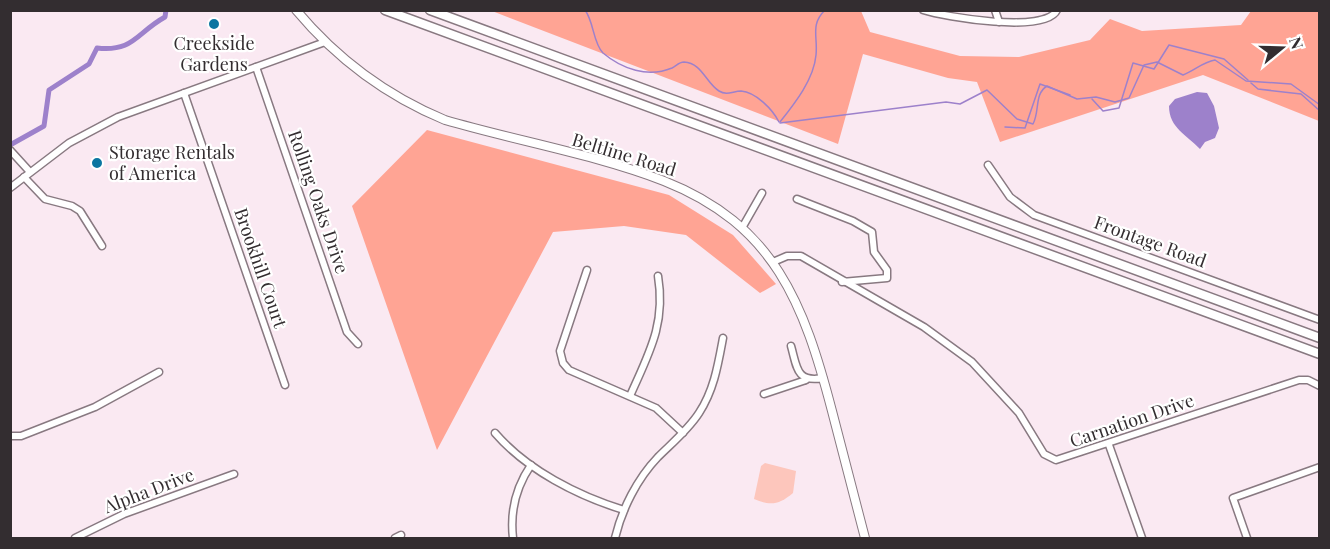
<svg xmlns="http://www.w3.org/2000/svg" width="1330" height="549" font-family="'Playfair Display',serif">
  <rect width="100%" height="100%" fill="#fae9f2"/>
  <path fill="#fdc6bc" d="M 765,463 L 796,471 L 793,493 C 779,505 770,506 754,499 L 761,466 Z"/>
  <g fill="#ffa494">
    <polygon points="492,11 861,11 870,32 960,56 1019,57 1090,40 1110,19 1142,31 1241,25 1251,11 1319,11 1319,121 1203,75 1000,142 977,82 948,78 863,54 838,144"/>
    <polygon points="427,130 669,195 733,235 776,284 760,293 686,235 624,226 553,232 437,450 352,206"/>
  </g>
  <path fill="#9d81cb" d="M 1197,92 L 1207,93 L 1214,106 L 1219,128 L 1215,138 L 1205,142 L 1200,149 C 1187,135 1169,128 1169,106 L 1175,99 Z"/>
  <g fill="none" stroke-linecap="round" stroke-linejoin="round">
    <g stroke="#9d81cb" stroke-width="1.5">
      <path d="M 585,10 C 594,22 593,43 603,53 C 622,69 648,78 672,68 C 676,66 679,62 684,62 C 702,63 706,83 719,91 C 727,96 733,91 741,91 C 756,92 773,110 779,122"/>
      <polyline points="1251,83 1258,89 1301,94 1320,111"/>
      <polyline points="1092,99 1103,111 1119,108 1133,63 1154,69 1169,45 1224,59 1248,80"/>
      <path d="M 780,122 C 795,103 814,79 816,55 C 818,36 810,25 825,10"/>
      <path d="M 780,123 L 946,102 L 960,104 L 987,90 L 1017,119 L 1033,124 C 1040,111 1034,94 1047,86 L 1077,99 L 1096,97 L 1115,102 L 1129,98 L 1144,65 L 1157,62 L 1183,75 C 1195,70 1203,62 1215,60 L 1246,81 L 1291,84 L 1320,105"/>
      <polyline points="1005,127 1025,128 1040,84 1070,95"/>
    </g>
    <path stroke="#9d81cb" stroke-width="5" d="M 10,145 L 44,126 L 49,90 L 89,64 L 97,48 C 134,52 136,33 165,17 L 166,10"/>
    <g stroke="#887981" stroke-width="9">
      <g id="minor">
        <path d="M 923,10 C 945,17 1046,34 1057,10"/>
        <polyline points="995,10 999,22"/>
        <polyline points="256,67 347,332 358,344"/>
        <polyline points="184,93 285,385"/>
        <polyline points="10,150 30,172"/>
        <polyline points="988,165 1010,197 1034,215 1320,320"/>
        <polyline points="24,177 45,199 72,206 80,211 102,246"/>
        <polyline points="10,188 69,143 118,117 325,42"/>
        <polyline points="797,199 853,221 872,232 874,252 887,270 887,278 842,282"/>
        <polyline points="742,228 762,193"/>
        <polyline points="773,262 787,256 801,256 924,327 972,362 1019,413 1044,454 1056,460 1299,380 1308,380 1320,386"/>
        <polyline points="587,270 560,351 563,363 569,370 656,408 683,433"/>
        <path d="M 791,346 C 797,367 796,383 823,378"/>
        <polyline points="764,394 806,380"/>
        <path d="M 630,396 C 649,353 666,324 658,276"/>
        <path d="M 495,433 C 527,470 578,496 624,510"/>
        <polyline points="10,436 21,436 95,407 159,372"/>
        <polyline points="1109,445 1142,538"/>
        <polyline points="75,538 124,514 234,474"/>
        <polyline points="395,538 401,535"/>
        <path d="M 513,538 C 510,512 516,487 531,465"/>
        <path d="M 615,538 C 622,509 637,479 658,457 C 672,443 688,430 699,413 C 714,390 718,365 723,338"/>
        <polyline points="1247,538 1233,498 1320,467"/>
      </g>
    </g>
    <g stroke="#887981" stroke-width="10">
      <path id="major" d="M 296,10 C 337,59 387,96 445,120 C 517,141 594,154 664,181 C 775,225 804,304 832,411 C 843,454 854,496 865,538"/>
    </g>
    <g stroke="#887981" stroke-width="11">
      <g id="highway">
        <polyline points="385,10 1320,354"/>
        <polyline points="430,10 1320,338"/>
      </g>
    </g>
    <use href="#minor" stroke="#fff" stroke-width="6"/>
    <use href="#major" stroke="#fff" stroke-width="8"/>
    <use href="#highway" stroke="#fff" stroke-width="8"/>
  </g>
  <g fill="#0b76a1" stroke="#fff" stroke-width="2">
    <circle cx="214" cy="24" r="6"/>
    <circle cx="97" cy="163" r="6"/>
  </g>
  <g text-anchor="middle" stroke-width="4.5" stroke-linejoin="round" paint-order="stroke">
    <g font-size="18" fill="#332d30" stroke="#fff">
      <text x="214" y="50">Creekside<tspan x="214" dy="21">Gardens</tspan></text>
      <text x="109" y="159" text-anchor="start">Storage Rentals<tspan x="109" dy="21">of America</tspan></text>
    </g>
    <g font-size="18" fill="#332d30" stroke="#fff">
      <text transform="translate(624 155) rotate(17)" y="6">Beltline Road</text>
      <text transform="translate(318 202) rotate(71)" y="6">Rolling Oaks Drive</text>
      <text transform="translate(1150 242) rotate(20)" y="6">Frontage Road</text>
      <text transform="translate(260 268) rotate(71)" y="6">Brookhill Court</text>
      <text transform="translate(1132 421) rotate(-19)" y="6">Carnation Drive</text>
      <text transform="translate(149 491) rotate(-21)" y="6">Alpha Drive</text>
    </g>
  </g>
  <rect width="1330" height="549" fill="none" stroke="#332d30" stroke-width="24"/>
  <g transform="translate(1282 48) rotate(71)" stroke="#ffffff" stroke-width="4.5" paint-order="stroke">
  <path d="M0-4.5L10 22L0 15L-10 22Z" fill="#332d30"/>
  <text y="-9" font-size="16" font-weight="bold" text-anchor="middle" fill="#332d30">N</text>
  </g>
</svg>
